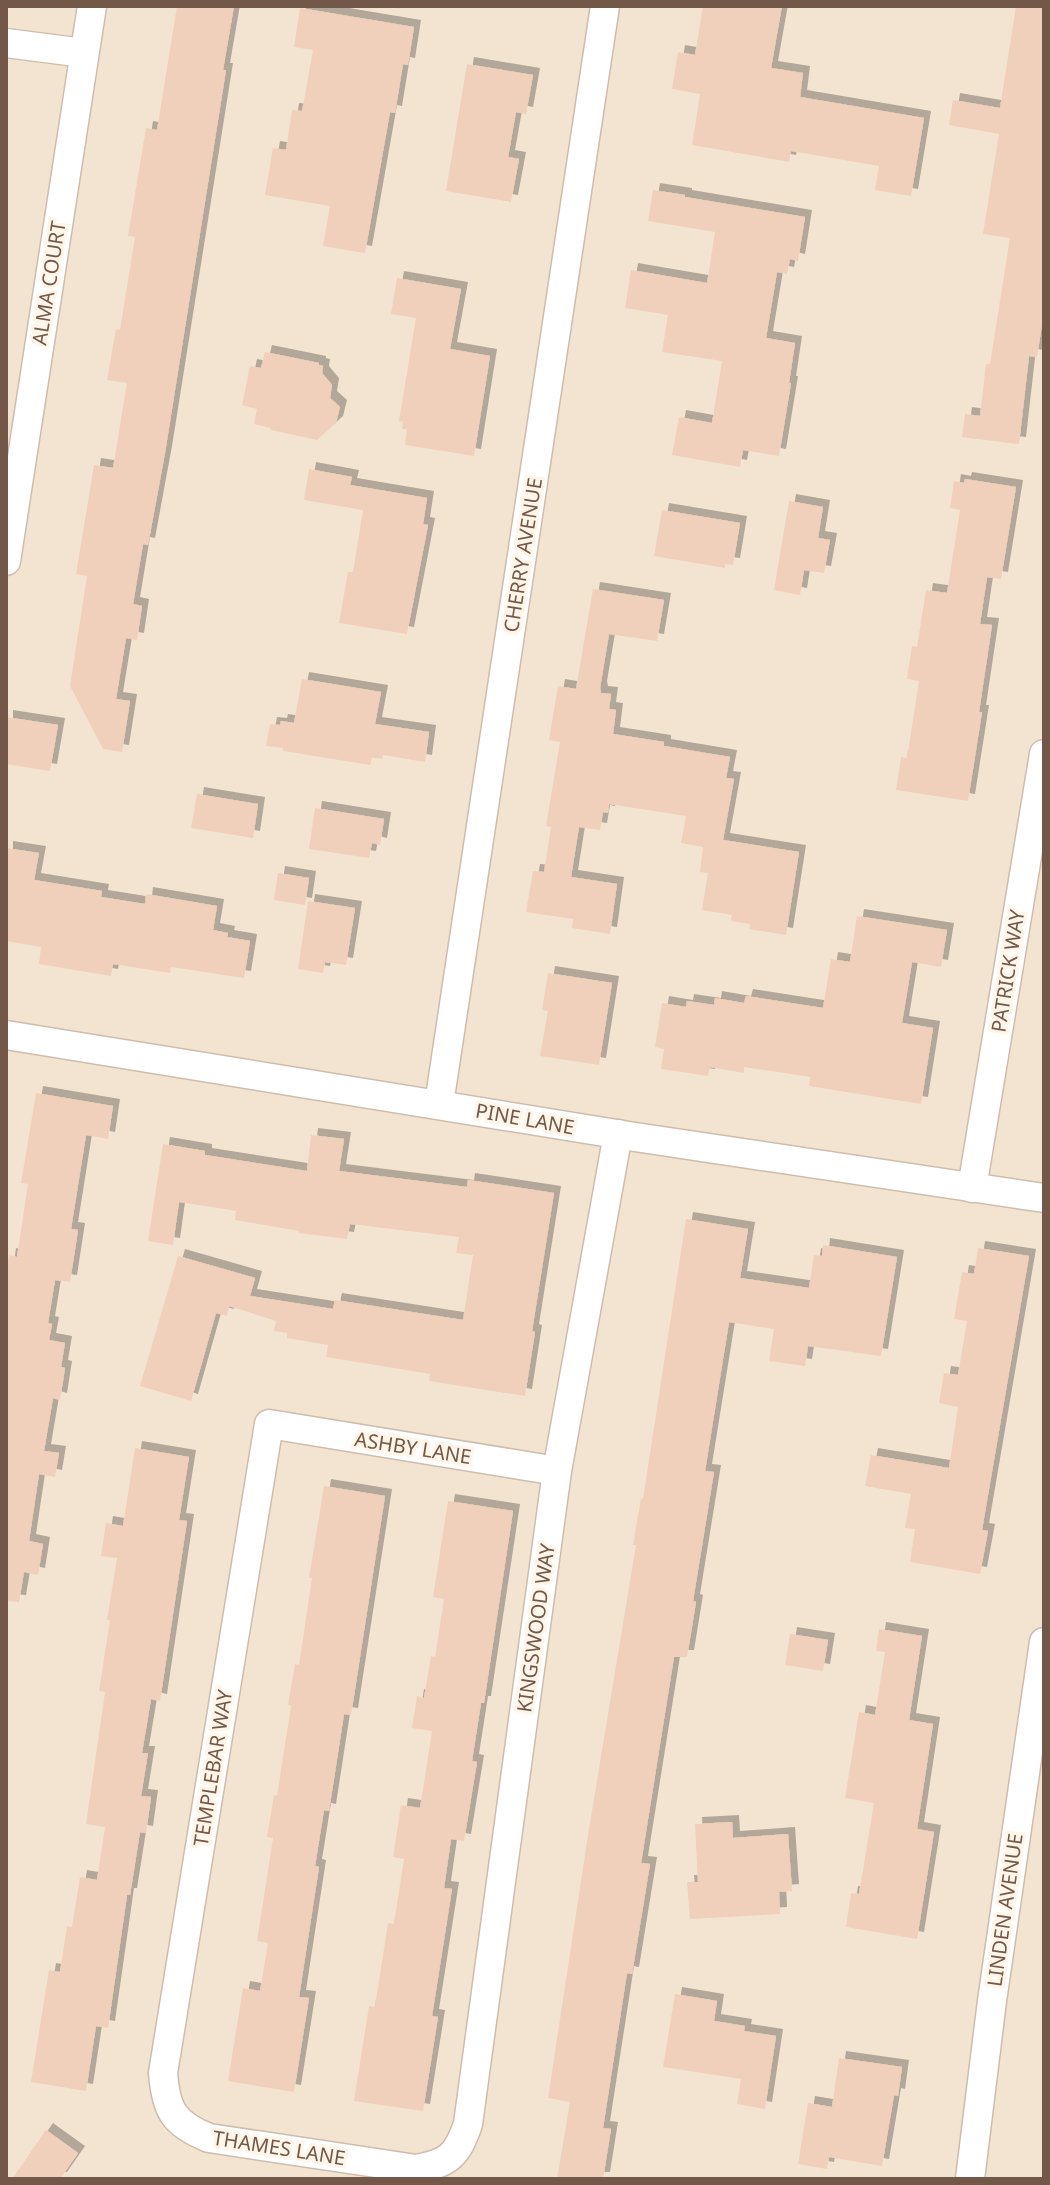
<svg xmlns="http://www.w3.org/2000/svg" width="1050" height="2185" font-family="'Noto Sans',sans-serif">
  <defs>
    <filter id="shadow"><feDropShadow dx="7" dy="-7" stdDeviation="0" flood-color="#0004"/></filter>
  </defs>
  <rect width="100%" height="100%" fill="#fcf2e3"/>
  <rect fill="#f3e4d1" x="6" y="6" width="1038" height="2173"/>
  <g fill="#f0d0bb" filter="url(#shadow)">
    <polygon points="177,6 234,6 223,70 226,70 165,453 148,545 143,544 133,604 142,606 137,640 126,638 116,699 130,701 122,752 103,749 70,686 87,576 76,574 94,465 113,468 127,383 107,380 116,329 120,330 135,237 128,236 146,128 157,130"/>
    <polygon points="703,6 782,6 771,68 803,73 800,97 924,118 911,196 875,190 879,166 791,151 789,162 692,145 700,94 672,89 678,52 695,55"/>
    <polygon points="1016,6 1044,6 1044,311 1037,357 1029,356 1019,444 962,437 965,414 980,416 986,364 990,364 1010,238 983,234 999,134 949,125 953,100 1000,108"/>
    <polygon points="300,8 414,27 408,65 403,64 395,113 390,112 365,253 323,246 330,206 265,195 273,148 286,150 292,110 302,111 313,50 294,47"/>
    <polygon points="467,64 533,75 526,114 516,112 508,157 519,159 511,202 446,191"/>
    <polygon points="653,190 685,195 685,197 805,217 798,261 790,259 787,274 777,272 766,338 795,343 789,383 791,383 779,456 743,450 740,467 672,455 679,417 712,423 722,361 662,352 668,315 625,308 631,270 707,283 715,232 648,221"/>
    <polygon points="397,278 461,289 450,349 490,356 474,456 405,445 407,429 402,429 403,422 399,421 416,318 391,314"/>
    <polygon points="265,352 319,363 319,365 323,366 322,373 332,385 330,398 340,407 336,423 317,440 271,430 271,428 254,424 257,409 242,405 250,366 261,368"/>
    <polygon points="309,469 352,477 350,485 427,498 423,524 428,525 407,634 339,623 348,572 353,572 363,510 304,500"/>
    <polygon points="965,479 1016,487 1001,579 987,577 980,624 992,625 979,712 982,712 968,801 896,790 901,757 907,758 919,681 907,679 912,646 917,647 926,590 947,593 960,510 950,508 954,481 964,483"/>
    <polygon points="789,501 823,507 818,538 830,540 824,573 804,570 800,595 774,590"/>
    <polygon points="662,510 740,523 733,565 725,564 725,568 654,556"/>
    <polygon points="593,589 664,600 657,641 609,634 600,688 601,693 611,694 609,709 616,710 613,734 664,742 664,746 730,757 726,778 734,779 723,840 799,852 786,935 749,929 750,924 731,921 732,915 702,910 708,873 700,872 703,847 681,843 686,816 609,804 608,813 603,812 600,830 579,827 571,877 617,884 610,934 572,928 573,919 526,912 533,871 544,872 551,827 546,826 560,742 549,740 558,686 576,689"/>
    <polygon points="302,679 381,692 375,724 429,732 425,762 383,755 382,759 372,757 370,765 283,751 283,748 266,746 270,724 280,725 281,721 294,723"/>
    <polygon points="6,717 58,725 50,771 6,764"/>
    <polygon points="197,794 258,804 253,838 191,828"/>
    <polygon points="315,808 384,819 380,845 372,843 369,858 309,849"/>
    <polygon points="6,848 39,853 34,880 102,891 101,897 145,904 146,894 217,906 213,930 228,933 227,937 250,941 244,978 171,967 170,973 113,964 111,976 39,964 41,947 6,941"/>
    <polygon points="278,873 309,878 305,905 274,900"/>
    <polygon points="308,901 355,908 346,965 325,962 323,973 298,969"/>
    <polygon points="857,916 947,930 941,967 912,962 902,1023 933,1028 921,1104 809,1086 810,1077 744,1067 744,1073 710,1067 708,1076 661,1069 664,1049 655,1047 662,1003 686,1007 687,1001 714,1005 715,998 744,1003 746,996 823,1008 831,959 850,962"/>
    <polygon points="548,973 612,983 599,1065 540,1056 548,1011 542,1010"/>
    <polygon points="36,1093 113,1106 108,1139 86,1135 71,1229 78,1230 70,1282 55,1280 48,1323 52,1324 49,1340 65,1343 61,1367 65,1368 60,1400 53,1398 44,1451 59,1453 55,1477 39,1474 29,1541 43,1544 38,1575 24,1572 19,1602 6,1601 6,1276 9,1255 17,1257 28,1184 21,1183"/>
    <polygon points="311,1135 344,1139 339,1171 467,1187 468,1180 554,1193 532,1331 535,1332 525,1396 429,1381 430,1374 326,1357 328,1345 287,1338 287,1333 274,1331 276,1321 229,1306 227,1316 216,1313 191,1401 140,1386 178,1256 255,1278 250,1296 333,1309 335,1300 463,1320 473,1255 456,1253 459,1237 350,1224 347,1239 299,1233 299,1231 235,1220 236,1211 179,1202 173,1245 148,1241 163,1144 205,1151 205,1155 307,1171"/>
    <polygon points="686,1219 748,1229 740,1278 809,1288 814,1255 822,1256 823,1245 897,1257 881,1356 808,1346 805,1366 769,1361 774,1329 729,1322 705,1471 714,1472 693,1601 696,1602 687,1657 674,1657 641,1863 650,1864 632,1974 627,1973 603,2128 611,2129 603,2179 557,2179 570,2102 548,2098 588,1835 636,1545 633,1545 641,1498 643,1499"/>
    <polygon points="978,1248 1029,1256 982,1530 988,1531 980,1574 910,1562 915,1529 905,1528 911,1494 865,1486 871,1455 949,1468 958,1407 939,1403 944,1373 958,1375 967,1321 954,1319 962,1272 974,1274"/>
    <polygon points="135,1448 189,1457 179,1520 187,1521 160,1701 151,1699 142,1753 148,1753 141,1796 151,1797 146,1833 140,1832 130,1895 127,1895 108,2028 96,2026 86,2091 31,2082 49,1970 60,1972 67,1926 72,1927 80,1877 97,1880 105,1827 86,1824 105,1692 99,1691 110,1620 107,1620 117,1558 101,1556 106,1523 123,1526"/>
    <polygon points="324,1486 385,1496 351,1715 344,1714 329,1811 324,1810 315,1866 319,1867 299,1997 309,1998 294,2092 228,2081 243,1988 260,1991 268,1943 257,1941 273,1838 267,1837 274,1795 277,1796 291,1706 288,1705 295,1664 299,1665 312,1578 309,1578"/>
    <polygon points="448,1501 513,1511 484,1703 481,1703 472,1761 477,1762 464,1841 451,1839 444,1888 452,1889 432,2016 438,2017 423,2111 354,2101 369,2006 375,2007 388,1923 394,1924 404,1859 393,1857 401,1805 420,1808 432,1731 412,1728 417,1696 424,1698 431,1656 435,1657 444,1599 433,1597"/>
    <polygon points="879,1629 922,1636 909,1720 933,1724 917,1829 934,1832 917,1939 846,1927 851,1893 859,1894 874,1803 845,1798 859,1712 875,1715 885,1652 876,1651"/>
    <polygon points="790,1634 828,1640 823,1671 785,1665"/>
    <polygon points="732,1822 733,1838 788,1834 792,1891 779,1892 780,1914 690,1919 687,1882 698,1882 695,1824"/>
    <polygon points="675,1994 717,2001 714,2021 745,2026 744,2031 776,2036 765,2109 737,2104 741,2079 663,2067"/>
    <polygon points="839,2058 902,2067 898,2096 894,2095 882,2166 829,2157 827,2169 798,2164 808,2103 832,2107"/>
    <polygon points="46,2130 78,2153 60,2179 12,2179"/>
  </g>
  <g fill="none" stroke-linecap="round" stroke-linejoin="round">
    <g stroke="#cfbcad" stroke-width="31">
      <g id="minor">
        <polyline points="6,43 84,53"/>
        <polyline points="6,561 92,6"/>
        <polyline points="6,1035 635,1137 1044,1198"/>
        <polyline points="439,1104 605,6"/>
        <polyline points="972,1188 1044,754"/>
        <path d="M 557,1471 L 269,1424 L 163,2073 C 166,2111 174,2124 209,2138 L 416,2169 C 449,2163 457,2156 468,2124 L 557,1471 L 618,1134"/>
        <polyline points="970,2179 992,2001 1044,1642"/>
      </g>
    </g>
    <use href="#minor" stroke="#fff" stroke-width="28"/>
  </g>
  <g text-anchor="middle" stroke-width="7" stroke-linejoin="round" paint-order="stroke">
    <g font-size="20" fill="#73584a" stroke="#fff6e9">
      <text transform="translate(49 283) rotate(-81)" y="7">ALMA COURT</text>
      <text transform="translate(523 555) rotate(-81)" y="7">CHERRY AVENUE</text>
      <text transform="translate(1008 971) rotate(-81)" y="7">PATRICK WAY</text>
      <text transform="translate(525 1119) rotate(10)" y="7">PINE LANE</text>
      <text transform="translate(413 1448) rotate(9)" y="7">ASHBY LANE</text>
      <text transform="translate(536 1628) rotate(-82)" y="7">KINGSWOOD WAY</text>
      <text transform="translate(213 1768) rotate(-81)" y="7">TEMPLEBAR WAY</text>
      <text transform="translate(1005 1910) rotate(-82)" y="7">LINDEN AVENUE</text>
      <text transform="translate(279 2148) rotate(9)" y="7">THAMES LANE</text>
    </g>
  </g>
  <rect width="1050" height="2185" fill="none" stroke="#73584a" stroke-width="16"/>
</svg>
